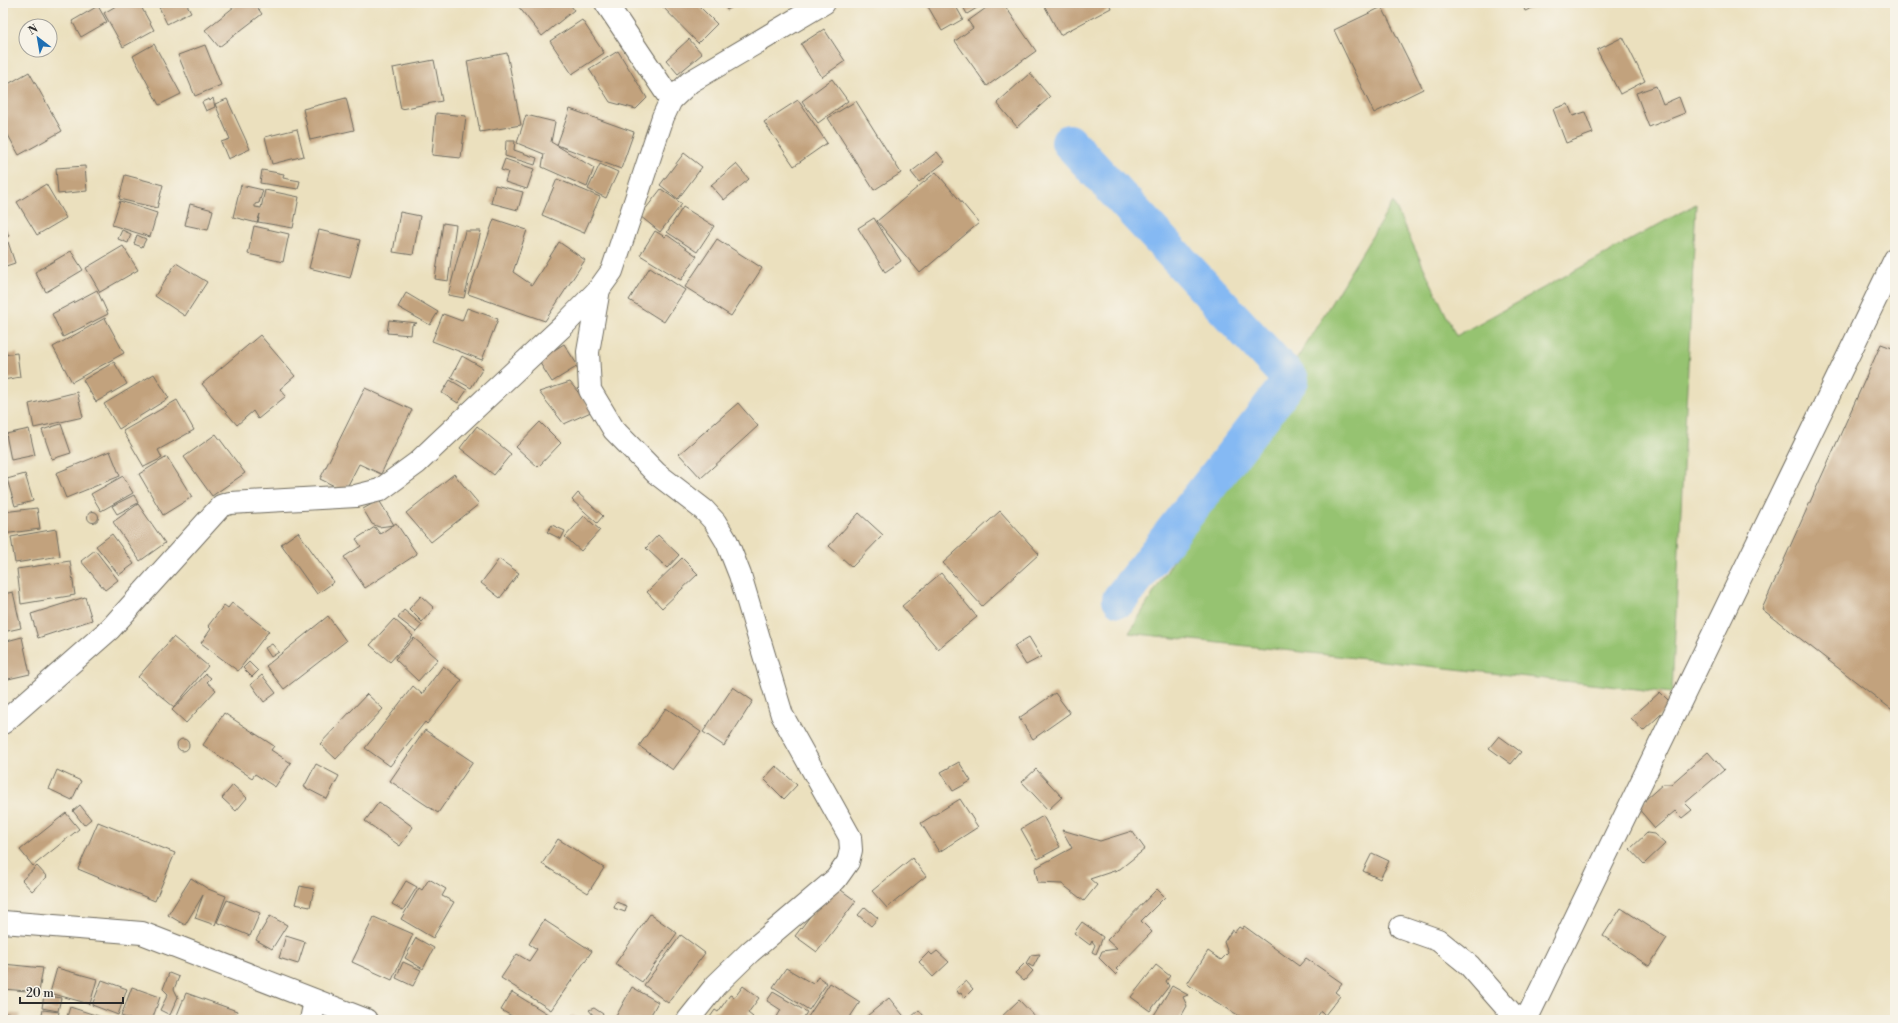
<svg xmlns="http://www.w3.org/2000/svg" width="1898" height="1023" font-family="'Libre Bodoni',serif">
  <rect width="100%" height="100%" fill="#f7f3e8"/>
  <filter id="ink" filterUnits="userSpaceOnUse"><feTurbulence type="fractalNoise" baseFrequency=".025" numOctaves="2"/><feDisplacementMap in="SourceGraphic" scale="8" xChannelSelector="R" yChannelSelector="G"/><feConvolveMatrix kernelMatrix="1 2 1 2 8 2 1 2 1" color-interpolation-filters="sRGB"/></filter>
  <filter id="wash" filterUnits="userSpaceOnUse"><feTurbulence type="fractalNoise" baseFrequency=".012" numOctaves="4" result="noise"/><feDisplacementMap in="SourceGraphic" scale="16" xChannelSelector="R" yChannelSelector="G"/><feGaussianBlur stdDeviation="0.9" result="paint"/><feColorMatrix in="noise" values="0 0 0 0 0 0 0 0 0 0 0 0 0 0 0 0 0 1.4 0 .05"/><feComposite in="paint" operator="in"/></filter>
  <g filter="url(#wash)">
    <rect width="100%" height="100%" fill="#ebe0be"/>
    <polygon fill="#96c371" stroke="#60774e" points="1393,202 1456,336 1696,204 1672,693 1129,633"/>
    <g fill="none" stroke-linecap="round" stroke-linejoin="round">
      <polyline stroke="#85b9f3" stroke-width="36" points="1069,142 1291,380 1120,599"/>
    </g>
    <g id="blocks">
      <g fill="#c2a27d">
        <polygon points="121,3 139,3 154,30 123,47 104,13"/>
        <polygon points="167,3 186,3 191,12 167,24 159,7"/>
        <polygon points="239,3 254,3 262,14 219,47 205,30"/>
        <polygon points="522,3 569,3 574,10 542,36 518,6"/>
        <polygon points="659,3 696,3 717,24 698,43"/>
        <polygon points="723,3 737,3 738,4 727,10"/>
        <polygon points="926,3 954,3 963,19 942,31"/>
        <polygon points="961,3 985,3 967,14"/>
        <polygon points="993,3 1003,3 1036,51 987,86 955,41 973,28 968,21"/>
        <polygon points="1043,3 1109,3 1111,8 1060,35"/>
        <polygon points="1522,3 1544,3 1525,11"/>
        <polygon points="98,6 107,22 81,37 72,21"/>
        <polygon points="1382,7 1423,89 1374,113 1334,30"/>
        <polygon points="582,20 604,53 572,74 550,41"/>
        <polygon points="824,29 845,61 822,77 801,44"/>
        <polygon points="1623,37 1645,81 1620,94 1597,50"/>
        <polygon points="689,39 702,54 678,74 666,60"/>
        <polygon points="154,44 181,94 159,105 133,56"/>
        <polygon points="205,45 221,85 195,96 178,55"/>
        <polygon points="618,51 647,98 636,109 610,102 589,69"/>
        <polygon points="507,53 521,125 480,132 467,61"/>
        <polygon points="434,60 442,101 401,109 393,68"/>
        <polygon points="29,72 62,131 19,155 8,135 3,138 3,87"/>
        <polygon points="1030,73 1050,97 1017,127 997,103"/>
        <polygon points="832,79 848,101 818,123 802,101"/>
        <polygon points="1656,86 1663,104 1679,97 1685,113 1649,127 1636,93"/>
        <polygon points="213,98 215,107 206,111 202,102 209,99 210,101"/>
        <polygon points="346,98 354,130 310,140 303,109"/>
        <polygon points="227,99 250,149 228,159 221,142 230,139 215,104"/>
        <polygon points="798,100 827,143 794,166 764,122"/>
        <polygon points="856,101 901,173 874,190 828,118"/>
        <polygon points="1568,104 1573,116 1585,112 1593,133 1566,143 1553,109"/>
        <polygon points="570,109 634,132 621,169 557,145"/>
        <polygon points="436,113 466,116 461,158 432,155"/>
        <polygon points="526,115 555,122 551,142 594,168 587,187 542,167 544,154 517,143"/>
        <polygon points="297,129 304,156 272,164 265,137"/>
        <polygon points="506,141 515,141 514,150 537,158 535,165 505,156"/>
        <polygon points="937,152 945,162 919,182 911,172"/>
        <polygon points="684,153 702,167 678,199 660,185"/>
        <polygon points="505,159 534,169 527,189 505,182 508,172 501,170"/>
        <polygon points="600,164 618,172 606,198 588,189"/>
        <polygon points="736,164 749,179 724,200 711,185"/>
        <polygon points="85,166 87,191 58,194 56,168"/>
        <polygon points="262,170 284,174 283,178 300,181 298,189 260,183"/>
        <polygon points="936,172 979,223 920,273 877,221"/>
        <polygon points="125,175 163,185 157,208 119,199"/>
        <polygon points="557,179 600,197 584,233 542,215"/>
        <polygon points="46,184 66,218 37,235 17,202"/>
        <polygon points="241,185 263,190 259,203 255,204 255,207 261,208 265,190 299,197 293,228 258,222 260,214 257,223 233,217"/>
        <polygon points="495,185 523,192 518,210 491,203"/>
        <polygon points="661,189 682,204 660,232 640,216"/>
        <polygon points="120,201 157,213 150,237 112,225"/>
        <polygon points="190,204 213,210 208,230 185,225"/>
        <polygon points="683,207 714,226 697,252 667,232"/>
        <polygon points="400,212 420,216 413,255 393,252"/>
        <polygon points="874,218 901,261 885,272 858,228"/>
        <polygon points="494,219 527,230 513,272 532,285 559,242 585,260 545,321 468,294"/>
        <polygon points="3,222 9,236 3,238"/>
        <polygon points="443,223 456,225 448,281 435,279"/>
        <polygon points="254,226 289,234 283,262 248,254"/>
        <polygon points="122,230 131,234 128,243 118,239"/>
        <polygon points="319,230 360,240 350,278 309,268"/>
        <polygon points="465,231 481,231 464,298 448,295"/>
        <polygon points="655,231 665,237 667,235 697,256 681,280 640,255"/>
        <polygon points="137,235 146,239 142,247 134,244"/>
        <polygon points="717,239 762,268 731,316 685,287"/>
        <polygon points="8,242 15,263 3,267 3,243"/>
        <polygon points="123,246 138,270 100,292 86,268"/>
        <polygon points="71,251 83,270 46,292 35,272"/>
        <polygon points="176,263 207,282 185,316 155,296"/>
        <polygon points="650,267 685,290 664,322 629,300"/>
        <polygon points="97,290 108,314 63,337 52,314"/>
        <polygon points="406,293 438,312 430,325 398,307"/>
        <polygon points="467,308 498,319 482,360 432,341 443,314 462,321"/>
        <polygon points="105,318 124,353 72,382 53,347"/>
        <polygon points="389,320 417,323 412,325 411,335 387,333"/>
        <polygon points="260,335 295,376 280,389 286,396 258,419 253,411 237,425 202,384"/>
        <polygon points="564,344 578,366 552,382 538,360"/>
        <polygon points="1881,344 1895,349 1895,712 1762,609"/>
        <polygon points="17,353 20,377 3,380 3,355"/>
        <polygon points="462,356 483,368 471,388 451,377"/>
        <polygon points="114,362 127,384 96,402 83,380"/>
        <polygon points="154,374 169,398 119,429 104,404"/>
        <polygon points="450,380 467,390 458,403 442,393"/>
        <polygon points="570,382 593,411 564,424 539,392"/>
        <polygon points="365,388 412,410 381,474 359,464 345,491 320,479"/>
        <polygon points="77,392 83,417 34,428 29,404"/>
        <polygon points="177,400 194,430 158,450 162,458 144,467 123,431"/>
        <polygon points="738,403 758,426 701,478 679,454"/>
        <polygon points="540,422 561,443 538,467 516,447"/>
        <polygon points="61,424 71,453 52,459 42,430"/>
        <polygon points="477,426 511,454 494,475 460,448"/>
        <polygon points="29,429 35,455 11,460 6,434"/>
        <polygon points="216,434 245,473 212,496 184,457"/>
        <polygon points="110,451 120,476 66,498 56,473"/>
        <polygon points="167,457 192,497 163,515 139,474"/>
        <polygon points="25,474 33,501 15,506 7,479"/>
        <polygon points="454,474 479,504 431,542 406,513"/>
        <polygon points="123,476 133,493 101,511 91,494"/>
        <polygon points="578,493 603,516 597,523 572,500"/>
        <polygon points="134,495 138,503 117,514 112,506"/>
        <polygon points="379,500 394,525 379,527 372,524 363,509"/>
        <polygon points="138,504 165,543 140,561 113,522"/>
        <polygon points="37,508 40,529 3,534 3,512"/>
        <polygon points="1000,511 1039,554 982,606 943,563"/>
        <circle cx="93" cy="517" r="5.5"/>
        <polygon points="859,513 883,535 852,567 829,546"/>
        <polygon points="584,516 600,530 581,551 565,537"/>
        <polygon points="396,523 417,554 365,588 344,557 361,546 356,539 375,527 380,534"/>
        <polygon points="552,525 565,531 561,539 547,532"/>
        <polygon points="56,529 60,556 15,563 11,537"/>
        <polygon points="298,532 334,582 317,594 281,544"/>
        <polygon points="112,534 134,564 119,575 96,546"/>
        <polygon points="658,535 679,555 667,568 646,548"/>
        <polygon points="95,550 118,580 105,590 81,561"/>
        <polygon points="682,558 698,574 662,608 647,592"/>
        <polygon points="499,559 519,573 500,598 481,583"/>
        <polygon points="70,561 75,595 21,604 17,569"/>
        <polygon points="941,573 977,617 938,649 902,606"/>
        <polygon points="13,592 21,628 3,632 3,594"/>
        <polygon points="421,596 434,608 422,622 409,609"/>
        <polygon points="85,597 92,620 38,638 31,614"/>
        <polygon points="232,603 269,631 238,671 201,643 211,629 208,626 224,605 228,608"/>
        <polygon points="404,610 422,625 416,632 398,618"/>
        <polygon points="328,616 346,641 284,689 266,666"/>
        <polygon points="394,619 413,636 390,662 370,645"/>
        <polygon points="22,637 30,674 4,680 3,642"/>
        <polygon points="173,637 208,666 174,707 138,677"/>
        <polygon points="1029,637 1041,657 1026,665 1014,646"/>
        <polygon points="414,638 438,659 418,681 395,659"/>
        <polygon points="272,644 279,652 271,657 265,648"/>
        <polygon points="249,662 258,671 252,677 243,668"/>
        <polygon points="443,666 462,680 427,724 425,722 390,766 365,748 413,686 422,694"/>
        <polygon points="206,674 211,678 207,682 216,690 186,723 172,710"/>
        <polygon points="262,675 276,693 264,702 251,684"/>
        <polygon points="733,687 753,701 724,746 703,732"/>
        <polygon points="1660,692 1672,704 1643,731 1631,718"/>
        <polygon points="1055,693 1070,713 1033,739 1019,718"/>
        <polygon points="367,694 383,709 336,759 320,744"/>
        <polygon points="666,708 701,732 673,770 639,746"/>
        <polygon points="224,713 274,746 271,750 291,763 275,787 255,774 252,778 203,745"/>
        <polygon points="425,730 473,762 438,813 390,781"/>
        <polygon points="1499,736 1521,752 1511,764 1489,748"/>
        <circle cx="183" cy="745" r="6"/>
        <polygon points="1708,752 1724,770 1685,803 1692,810 1682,818 1675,811 1655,828 1637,807 1663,784 1671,784"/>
        <polygon points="959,762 971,781 953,791 941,772"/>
        <polygon points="316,764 339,776 327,799 304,787"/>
        <polygon points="776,766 797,785 784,799 764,779"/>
        <polygon points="1036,769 1062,797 1048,810 1022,782"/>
        <polygon points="57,770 81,781 72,800 49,789"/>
        <polygon points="233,785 247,798 236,811 222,798"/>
        <polygon points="960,799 978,827 939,852 921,823"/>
        <polygon points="379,802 413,827 400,846 365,821"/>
        <polygon points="80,805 91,819 84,825 73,811"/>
        <polygon points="66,813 79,829 33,866 20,850"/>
        <polygon points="1043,816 1060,847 1038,859 1021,829"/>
        <polygon points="98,822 175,853 155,901 78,869"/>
        <polygon points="1062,830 1100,841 1132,831 1145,849 1120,869 1090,879 1097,885 1084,901 1062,884 1038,883 1035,868 1072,848"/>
        <polygon points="1647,833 1654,834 1665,844 1644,864 1630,849"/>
        <polygon points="558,839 604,868 588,893 542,864"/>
        <polygon points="1372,853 1389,861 1380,879 1363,871"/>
        <polygon points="912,858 926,876 887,908 872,891"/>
        <polygon points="37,866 47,877 32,891 22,880"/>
        <polygon points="191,878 208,889 226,896 215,925 195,918 203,895 185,925 168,915"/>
        <polygon points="429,879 446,889 442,896 454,902 433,938 401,919 419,888 422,890"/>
        <polygon points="406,881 417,887 403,910 392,904"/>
        <polygon points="834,885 856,901 817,952 795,936"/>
        <polygon points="300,886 314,889 310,907 295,904"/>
        <polygon points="1157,889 1165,897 1141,921 1152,932 1116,969 1119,972 1116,975 1099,958 1102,951 1117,949 1107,940"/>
        <polygon points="227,900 260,913 250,936 217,922"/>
        <polygon points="616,902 627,906 625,912 614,908"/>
        <polygon points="865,907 878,918 871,926 858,915"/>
        <polygon points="1621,908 1667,938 1649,966 1603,936"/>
        <polygon points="650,914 677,933 642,982 615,964"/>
        <polygon points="270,916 287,925 272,949 256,940"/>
        <polygon points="374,917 413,934 392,980 352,962"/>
        <polygon points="544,920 592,951 551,1010 501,978 517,954 529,961 537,949 529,944"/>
        <polygon points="1082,922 1103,937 1096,954 1092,952 1095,945 1092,941 1090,945 1074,933"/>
        <polygon points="1244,926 1299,966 1306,958 1342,983 1335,992 1340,996 1325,1015 1321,1011 1315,1020 1246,1020 1187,984 1208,951 1221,960 1228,953 1224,942 1232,930 1235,932 1239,927 1242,929"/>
        <polygon points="681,935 705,953 668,1003 644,985"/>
        <polygon points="286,936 305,942 298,964 279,958"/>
        <polygon points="416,938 434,948 423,969 405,958"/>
        <polygon points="937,951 949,962 933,977 919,962 929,952 932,955"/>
        <polygon points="1040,954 1033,967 1026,963 1031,955"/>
        <polygon points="403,962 421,970 413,986 396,978"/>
        <polygon points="1025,963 1033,971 1024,981 1015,973"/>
        <polygon points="3,964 43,968 39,992 3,989"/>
        <polygon points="1156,965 1170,976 1166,981 1169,986 1150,1011 1131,997"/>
        <polygon points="57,968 97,979 90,1004 50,993"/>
        <polygon points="786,968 813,984 818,977 827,983 809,1010 773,987"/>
        <polygon points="169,973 179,977 174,989 178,997 170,1015 160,1010 168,994 163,989"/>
        <polygon points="102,980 127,989 118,1015 92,1005"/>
        <polygon points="966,981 973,989 964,998 961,993 959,994 956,989"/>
        <polygon points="830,983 860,1002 848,1020 806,1020"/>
        <polygon points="743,986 759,998 748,1013 753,1017 751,1020 708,1020 715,1010 718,1012 730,995 735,997"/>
        <polygon points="1172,986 1188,995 1183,997 1187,1006 1179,1020 1151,1020"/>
        <polygon points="132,987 160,997 152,1020 132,1020 121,1016"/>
        <polygon points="632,987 658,1002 648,1020 614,1020"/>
        <polygon points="512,992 551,1016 549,1020 519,1020 501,1010"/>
        <polygon points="773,992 807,1012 802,1020 775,1020 781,1010 767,1001"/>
        <polygon points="186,993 237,1011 234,1020 175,1020"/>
        <polygon points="44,995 61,998 58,1011 42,1008"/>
        <polygon points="889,998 907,1020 862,1020"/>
        <polygon points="1019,1000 1038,1020 998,1020"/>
        <polygon points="70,1007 111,1020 66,1020"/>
        <polygon points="594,1008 603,1014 600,1020 591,1017 593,1015 589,1010"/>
        <polygon points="43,1010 59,1012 57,1020 41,1020"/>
        <polygon points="919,1010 927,1020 908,1020"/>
        <polygon points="3,1013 20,1014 19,1020 3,1020"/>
        <polygon points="572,1015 580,1020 569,1020"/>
      </g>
    </g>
  </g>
  <g filter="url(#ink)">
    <use href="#blocks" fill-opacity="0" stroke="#6e6a5e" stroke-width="1"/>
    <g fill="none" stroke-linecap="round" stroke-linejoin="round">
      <g stroke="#6e6a5e" stroke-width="24">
        <g id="minor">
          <polyline points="606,3 671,100"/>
          <polyline points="599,289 588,352 590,390 614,430 656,473 704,510 715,522 727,542 740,575 782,715 850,837 851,850 848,862 836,879 750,952 716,985 688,1020"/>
          <polyline points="3,723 110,629 221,506 230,503 356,496 380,490 417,463 438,443 563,326 599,289 612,271 663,117 671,100 690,82 824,3"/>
          <polyline points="3,922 142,933 366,1020"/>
          <polyline points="1401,927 1438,940 1469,965 1512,1014 1525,1020"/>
          <polyline points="311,1020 315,1001"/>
          <polyline points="1526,1020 1895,259"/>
        </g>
      </g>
      <use href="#minor" stroke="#fff" stroke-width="22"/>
    </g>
  </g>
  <rect width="1898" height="1023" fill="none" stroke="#f7f3e8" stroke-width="16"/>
  <g transform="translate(38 38) rotate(329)"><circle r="19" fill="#f7f3e8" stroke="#a5a39c"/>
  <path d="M0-3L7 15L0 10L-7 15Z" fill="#1f6fb2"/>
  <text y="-6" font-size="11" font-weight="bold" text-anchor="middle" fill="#2b2b2b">N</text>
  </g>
  <path d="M20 997v6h103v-6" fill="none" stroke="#2b2b2b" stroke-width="2"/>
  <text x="26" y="997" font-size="12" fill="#2b2b2b" stroke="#f7f3e8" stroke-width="3" paint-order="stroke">20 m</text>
</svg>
